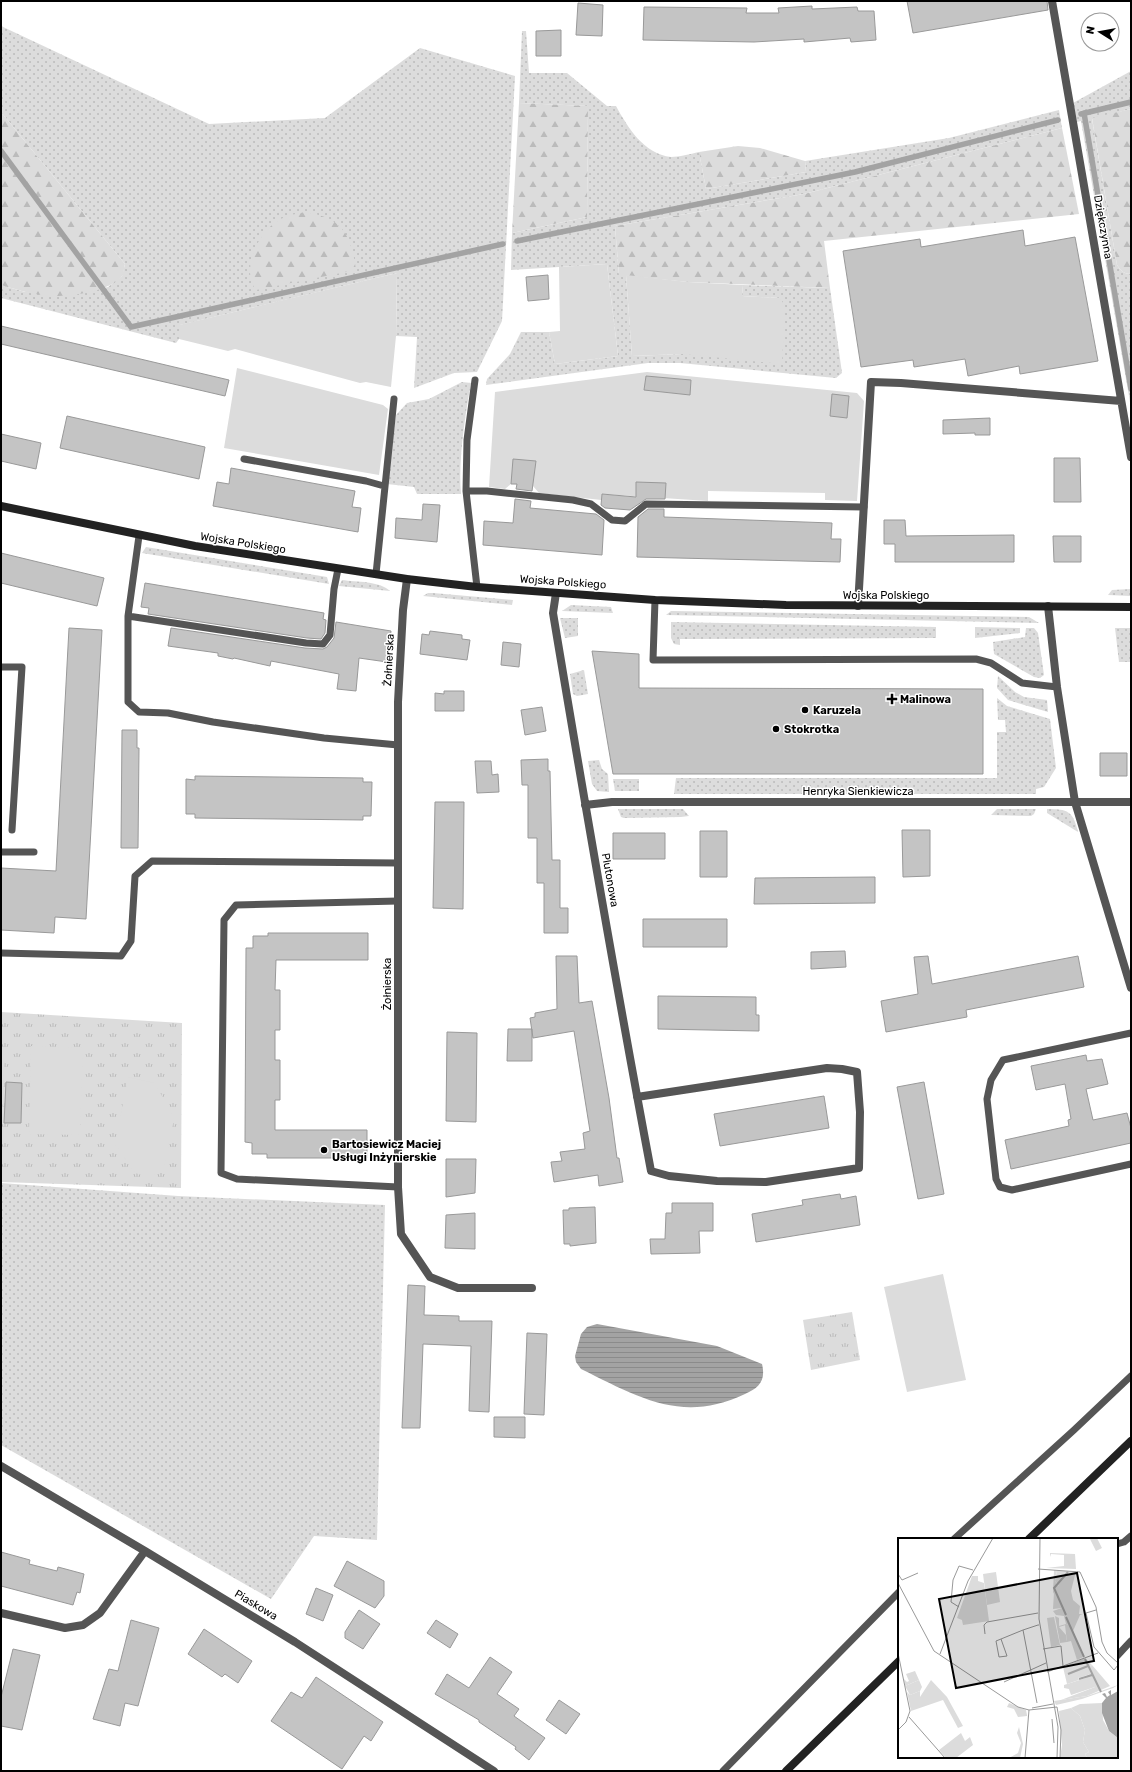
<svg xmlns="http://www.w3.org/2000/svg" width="1132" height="1772" viewBox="0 0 1132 1772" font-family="Rubik,sans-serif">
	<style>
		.grass { fill: url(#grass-dots) }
		.forest { fill: url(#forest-firs) }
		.park { fill: url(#park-tufts) }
		.garden { fill: #dcdcdc }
		.water { fill: url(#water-rules) }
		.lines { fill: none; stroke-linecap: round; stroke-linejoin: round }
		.stream { stroke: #a3a3a3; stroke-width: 5.5 }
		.building { fill: #c4c4c4; stroke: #999 }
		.lane { stroke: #555; stroke-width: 7 }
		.street { stroke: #555; stroke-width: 8 }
		.secondary { stroke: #222; stroke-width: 8 }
		.poi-dot { fill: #000; stroke: #fff; stroke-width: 1.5 }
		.labels { text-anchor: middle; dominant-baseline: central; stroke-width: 3; stroke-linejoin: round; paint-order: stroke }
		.street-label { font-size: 11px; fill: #000; stroke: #fff }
		.poi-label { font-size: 11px; font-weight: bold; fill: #000; stroke: #fff; text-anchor: start }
		.inset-river { fill: none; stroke: #a3a3a3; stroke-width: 2 }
		.inset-road { fill: none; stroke: #999; stroke-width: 1 }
		.view { fill: #000; fill-opacity: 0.15; stroke: #000; stroke-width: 2 }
		.inset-edge { fill: none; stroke: #000; stroke-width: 2 }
	</style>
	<defs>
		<pattern id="grass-dots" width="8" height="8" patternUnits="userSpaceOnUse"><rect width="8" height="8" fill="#dcdcdc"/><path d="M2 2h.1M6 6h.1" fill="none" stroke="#bbb" stroke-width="1.8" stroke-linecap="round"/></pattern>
		<pattern id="forest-firs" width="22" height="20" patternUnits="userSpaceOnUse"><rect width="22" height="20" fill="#dcdcdc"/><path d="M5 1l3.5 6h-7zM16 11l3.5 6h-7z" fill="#bbb"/></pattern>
		<pattern id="park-tufts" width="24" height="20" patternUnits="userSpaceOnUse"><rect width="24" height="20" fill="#dcdcdc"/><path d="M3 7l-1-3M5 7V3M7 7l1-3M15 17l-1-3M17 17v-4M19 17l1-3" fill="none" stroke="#bbb"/></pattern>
		<pattern id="water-rules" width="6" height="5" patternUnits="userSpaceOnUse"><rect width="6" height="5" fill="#a3a3a3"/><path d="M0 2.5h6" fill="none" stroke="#8b8b8b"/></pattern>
	</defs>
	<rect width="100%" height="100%" fill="#fff"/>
	<!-- grass -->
	<path class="grass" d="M1,26L209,124L325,118L420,48L515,76L502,321L477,372L454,373L414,388L417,337L396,336L397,273L180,325L179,339L176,343L1,298V285L25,292L81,293L108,287L122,276L125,264L1,112Z
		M522,31H526L529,73H567L607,106H616C628,128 644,154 671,157C679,157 690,154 699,152L706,189L806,172L805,161L949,138L1059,110L1062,128L804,194L615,226L619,275H626L632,356L682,354L780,298L742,296L743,285L830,288L842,373L836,378L680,363H648L486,385L487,379L510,354L521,332H549L555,364L618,356L607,264L511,270L512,233L587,217L588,106L519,103Z
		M1131,71V109L1092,119L1117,265C1121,271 1124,274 1131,274L1130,402L1081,121L1077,122L1073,103Z
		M462,382L471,383C465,415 458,462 461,494H417L414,487L387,484L396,415L407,403L429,399Z
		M146,547L327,577L329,584L142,553Z
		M342,580C356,582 380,581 390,591L339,586Z
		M1131,589V596L1108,595L1112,590Z
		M428,593H433L513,600L512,605L423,596Z
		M571,605L611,607L613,613L562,611Z
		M671,611L1029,617L1039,623L666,615Z
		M560,618H578V636L565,638Z
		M671,622L936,627V638L680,639V645L674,644L671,638Z
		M975,627L1020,628V633L975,638Z
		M1026,628H1034L1038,633L1044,675L1040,678L1034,677L994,654L993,642L1025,637Z
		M1115,628H1131V662H1119Z
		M584,670L588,694L577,696L573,694L570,674Z
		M998,676L1015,692L1024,697L1047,700L1048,712L1008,700L997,688Z
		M997,698L1007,706L1050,719L1056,768L1044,787L1036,789V794H674L676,778H997V732H1006L1005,720H998Z
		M599,760L602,769L608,774L609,792L597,791L592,784L588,761Z
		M613,779H639V791H615Z
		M618,809H683L689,816L681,817L624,818L621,817Z
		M997,809H1036L1034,814L1031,816L991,815Z
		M1047,809C1068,809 1073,811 1078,832L1047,813Z
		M1,1183L178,1196L385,1205L377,1540L314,1536L271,1599L1,1445Z"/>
	<!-- forest -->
	<path class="forest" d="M519,103L588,106L587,217L512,233Z
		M1131,109V274C1124,274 1121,271 1117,265L1092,118Z
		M1,112L125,264C124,267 124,273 122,276C111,291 72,296 55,296C37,296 18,290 1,285Z
		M1062,128L1079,214L824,241L830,288L688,282L619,275L615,226L804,194Z
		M738,146L760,148L805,161L806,172L706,189L699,152Z
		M304,212C342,217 351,234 356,270L256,290C239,267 261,226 285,217C291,214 298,214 304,212Z"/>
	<!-- park -->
	<path class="park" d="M1,1012L182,1023L181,1188L1,1182Z
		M852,1312L860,1360L811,1370L803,1320Z"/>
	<!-- garden -->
	<path class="garden" d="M607,264L618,356L555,364L549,332L560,331L559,267Z
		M397,273L396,336L391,387L366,382L360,383L235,349L228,351L179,339V325Z
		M626,275L688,282L743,285L742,296L780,298L785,306L782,364L682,354L632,356Z
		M237,368L383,405L388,409L379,475L224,448Z
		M647,372L857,393L864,401L857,501L825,500V493L708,491V501L602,494L601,500L539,493L533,486L511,484L505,489L489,487L495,392Z
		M31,1046L83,1048L80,1135L29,1134Z
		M1,1052H5L1,1141Z
		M128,1077L155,1083L174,1119L163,1172L149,1177L135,1173L115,1144Z
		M943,1274L966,1380L907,1392L884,1287Z"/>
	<!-- water -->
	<path class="water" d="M597,1324L717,1346L762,1364C766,1381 759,1388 745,1394C682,1424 638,1397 581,1369L576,1362L575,1356L581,1334L587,1327Z"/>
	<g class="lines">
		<!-- stream -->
		<path class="stream" d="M1084,113L1131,389
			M1081,114L1131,102
			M1,151L131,327L503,244
			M517,241L855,172L1058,120"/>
	</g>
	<!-- building -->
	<path class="building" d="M907,1H1047L1048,10L913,33Z
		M578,3L603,5L602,36L576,35Z
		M812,6V9L857,7L858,11H874L876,40L851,42L850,38L804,42V39L754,42L643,40L644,7L747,8L746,13H779L778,8Z
		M561,30V56H536V31Z
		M1023,230L1025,246L1075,237L1098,361L1020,374L1019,366L968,376L965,359L914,367L913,360L861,367L843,251L920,239L921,247Z
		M548,275L549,299L528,301L526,277Z
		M1,326L229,380L225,396L1,344Z
		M646,376L691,380L690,395L644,390Z
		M832,394L849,396L847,418L830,416Z
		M67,416L205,447L199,479L60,448Z
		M990,418V435H975V433L943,434V420Z
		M1,434L41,443L36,469L1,461Z
		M1054,458H1080L1081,502H1054Z
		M513,459L536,461L532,491L516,489L517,484H511Z
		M231,468L355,491L352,507L361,508L358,532L213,506L217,482L229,484Z
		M636,482L666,483L665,499H646L630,510L605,508L601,505L602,494L636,497Z
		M515,499L531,501L530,508L596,514L604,520L602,555L483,545L484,521L513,523Z
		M423,504L440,505L437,542L395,538L396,518L422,520Z
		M648,509H664V517L832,523L831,539H841L840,562L637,557L638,517Z
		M884,520H905L906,536L1014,535V562H895V544H884Z
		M1053,536H1081V562H1054Z
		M1,553L104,578L97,606L1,583Z
		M145,583L324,613L323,619L326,620L325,633L321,639L307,638L148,614L149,608L141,607Z
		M336,622L391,631L387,662L359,658L356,691L337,689L339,674L271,661L270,666L234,658L233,659L218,656V653L168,646L171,628L305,648L323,649L327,647L334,638Z
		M69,628L102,630L86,919L55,917L54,933L1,930V868L56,871Z
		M430,631L462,635V639L470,640L467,660L420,654L422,634L429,635Z
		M503,642L521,644L519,667L501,665Z
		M592,651L639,654V688L983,689V774H613Z
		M444,691H464V711H435V693L444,694Z
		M542,707L546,731L525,735L521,710Z
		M122,730H137V748H139L138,848H121Z
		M1100,753H1127V776H1100Z
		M548,759V771H550L552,860H560V908H568V933H544V883H537V838H528V785H522L521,760Z
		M475,761H491L492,775L498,774L499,792L477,793Z
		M195,776L363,778V782H372L371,816H363V820L195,818V814H186V779L195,780Z
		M435,802H464L463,909L433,908Z
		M902,830H930V876L903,877Z
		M700,831H727V877H700Z
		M613,833H665V859H613Z
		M875,877V903L754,904L755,878Z
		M643,919H727V947H643Z
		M268,933H368V960H276L275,990H280V1030H275V1060H280V1100H275V1130H367V1158H267V1154H252V1143L245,1142L246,948H253V936H268Z
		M845,951L846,967L811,969V952Z
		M556,956H577L579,1003L592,1001L609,1098L617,1158H619L623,1182L599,1186L598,1175L554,1182L551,1162L562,1161L560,1152L585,1149L583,1133L590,1131L574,1031L533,1038L530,1018L535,1017V1013L557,1009Z
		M928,956L932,984L1078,956L1084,987L966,1010L967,1017L886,1032L881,1001L918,994L914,957Z
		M658,996L756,997V1015H759V1031L658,1029Z
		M508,1029H532V1061H507Z
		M447,1032L477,1033L476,1122L446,1121Z
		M1086,1055L1087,1061L1102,1059L1108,1084L1086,1089L1093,1120L1127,1113L1131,1128V1143L1011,1169L1005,1140L1069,1126L1068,1120L1071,1119L1065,1084L1036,1090L1031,1066Z
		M6,1082L22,1083L21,1123H4Z
		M924,1082L944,1194L918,1199L897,1087Z
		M824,1096L829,1128L720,1146L714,1114Z
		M446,1159H476L475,1193L446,1197Z
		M840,1194L841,1199L856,1196L860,1225L756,1242L752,1214L803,1205L802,1200Z
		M672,1203H713V1231H699L700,1253L651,1254L650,1239H665L666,1213H672Z
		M595,1207L596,1243L570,1246V1244H564L563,1210H569V1208Z
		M475,1213V1249L445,1248L446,1215Z
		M408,1285L425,1286L424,1315L459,1316V1321H492L489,1412L469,1411L471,1346L423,1344L420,1428H402Z
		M527,1333L547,1334L544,1415L524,1414Z
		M494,1417H525V1438L494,1437Z
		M1,1552L30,1560L29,1564L57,1571L58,1567L84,1574L80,1593L77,1592L73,1605L1,1586Z
		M347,1561L384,1581V1596L375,1608L334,1586Z
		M316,1588L333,1595L323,1621L306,1614Z
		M359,1610L380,1624L363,1649L345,1638V1632Z
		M131,1620L159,1628L138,1706L125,1703L120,1726L93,1719L109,1669L118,1671Z
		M436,1620L458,1634L450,1648L427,1633Z
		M204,1629L252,1661L238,1683L225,1674L222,1677L188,1654Z
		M13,1649L40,1655L22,1730L1,1726V1697Z
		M490,1657L512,1672L497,1694L519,1709L514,1716L545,1738L529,1760L515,1749L516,1747L479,1722V1720L435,1694L447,1674L469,1688Z
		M316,1677L383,1722L371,1741L364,1736L342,1769L271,1721L291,1692L302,1698Z
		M559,1700L580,1714L566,1734L546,1720Z"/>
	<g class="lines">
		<!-- lane -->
		<path class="lane" d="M475,380L467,440L466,491L477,587
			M244,459L366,481L384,486
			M466,491H487L573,500L591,504L612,520L625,521L646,504L864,507
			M139,536L128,616V702L139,712L168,713L213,722L324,738L398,745
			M376,574L394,399
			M655,600L653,660L976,659L991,663L1022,683L1057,687
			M128,616L306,643L323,644L330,635L334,589L338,569
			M1,667H22L12,830
			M1,852H34
			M1,953L121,956L131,941L135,876L152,861L398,863
			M1131,1033L1003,1060L991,1080L987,1099L996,1179L1000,1187L1012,1190L1131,1164
			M398,1187L237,1179L221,1173L224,920L236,905L398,901
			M954,1539L1074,1430L1131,1376
			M1117,1544L1124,1542L1131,1536
			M1117,1656L1131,1641
			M723,1771L899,1592"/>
		<!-- street -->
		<path class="street" d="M1052,1L1131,457
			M407,579L403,610L398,702V1187L401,1234L430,1277L458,1288H532
			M556,593L553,613C584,799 616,985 651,1171L669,1176L717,1181L766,1182L859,1168L860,1112L857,1072L842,1069L827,1068L637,1097
			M858,606L871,382L901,383L1121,401
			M1048,606L1057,687L1075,802L1131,988
			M585,805L612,802H1131
			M1,1466L145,1551L295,1642L494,1771
			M1,1613L65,1628L83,1625L100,1613L145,1551"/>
		<!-- secondary -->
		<path class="secondary" d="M1,506L195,546L407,579L477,587L655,600L786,605L1131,607
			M1029,1539L1131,1441
			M786,1771L899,1661"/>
	</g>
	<!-- markers -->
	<g class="poi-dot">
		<path d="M890 693h4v4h4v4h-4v4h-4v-4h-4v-4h4z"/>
		<circle cx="805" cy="710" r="4"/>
		<circle cx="776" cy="729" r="4"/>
		<circle cx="324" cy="1150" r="4"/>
	</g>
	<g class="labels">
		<!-- street labels -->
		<g class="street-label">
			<text transform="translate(1103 227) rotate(80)">Dziękczynna</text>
			<text transform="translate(243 543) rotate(9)">Wojska Polskiego</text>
			<text transform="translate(563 582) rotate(4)">Wojska Polskiego</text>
			<text x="886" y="595">Wojska Polskiego</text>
			<text transform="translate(389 660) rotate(-87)">Żołnierska</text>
			<text x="858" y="791">Henryka Sienkiewicza</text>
			<text transform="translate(610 880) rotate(80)">Plutonowa</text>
			<text transform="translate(387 984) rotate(-90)">Żołnierska</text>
			<text transform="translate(256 1605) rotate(31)">Piaskowa</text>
		</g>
		<!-- poi labels -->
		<g class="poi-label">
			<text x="900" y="699">Malinowa</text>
			<text x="813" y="710">Karuzela</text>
			<text x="784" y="729">Stokrotka</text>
			<text x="332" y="1144">Bartosiewicz Maciej<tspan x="332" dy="13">Usługi Inżynierskie</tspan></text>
		</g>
	</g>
	<!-- overview -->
	<g transform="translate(898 1538)">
		<rect width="220" height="220" fill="#fff"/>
		<path d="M152,15L177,16L178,31L148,30L166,28V17L153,16L152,19ZM156,32L159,33L157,43L160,48L172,33H178L173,53L175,62L182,68L181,76H185L182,77L175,93L185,119L171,86L161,89L168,97L169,104L162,105L157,78L161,80V88L168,86L166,78L158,77L155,73L164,70L155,54ZM74,38H80V43L86,45L91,83L65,87L64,82L59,80ZM187,120L194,127L192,128L194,135L186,122L175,126L181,142L169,146L165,129ZM17,133L21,142L7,148L6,141L9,144L11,143L8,136ZM33,142L49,159L65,188L60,190L45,162L13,173L9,154L12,157L22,153V159ZM220,147L215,150L184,161L158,167L156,163L189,158ZM111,165L128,172L130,182L129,178L120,179L116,171L109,169ZM121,189L125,206L122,220H111L120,215L123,205L119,195ZM63,195L67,203L72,199L75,207L58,220H48L41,212Z" fill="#dcdcdc"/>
		<path d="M159,33H172L161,48L157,43ZM171,86L185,119L179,122L173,103L169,104L167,87ZM187,121L193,136L180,140L177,137L175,126ZM21,142L24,149L22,153L12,157L7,148ZM204,165L205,182L211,193L220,200V220H189L187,216L191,214L185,204L187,192L182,178L173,170L182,166Z" fill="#dcdcdc"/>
		<path d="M194,127L212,148L189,158L163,162L197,149L188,139L181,142L194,135L191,129Z" fill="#dcdcdc"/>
		<path d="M98,34L102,64L89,67L85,36Z" fill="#dcdcdc"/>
		<path d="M199,0L204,10L198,13L192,1ZM95,37L97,51L90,52L88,38ZM156,54H157L164,70L155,71ZM156,79L162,107L153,109L149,80ZM194,138L197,149L173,157L171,151L166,150V147ZM173,170L182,178L187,192L185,204L191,214L187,216L189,220H162L164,207L161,173Z" fill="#dcdcdc"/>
		<path d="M213,152V157L220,153V200L211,193L204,175V165L208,160L204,156L207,155L209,159L212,157L210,154Z" fill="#a3a3a3"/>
		<path class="inset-river" d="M168,77L156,50L170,34M168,79L186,119M187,121L203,154M170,136L190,128M181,141L194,137"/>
		<path class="inset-road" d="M142,0L141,81L160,189L159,220M140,31L182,34L198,69L204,104L209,115L220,125M0,36L4,42L20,35M0,45L36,113L120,169L131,172L159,169L163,192L162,220M61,69L53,64L55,42L61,28L75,32M198,72L188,75L196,109L216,132L220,127M125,92L139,165M87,96L86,87L89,84L140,75M103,101L109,118L101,119L98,103L103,101L125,92L140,87H141M145,111L163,108L165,128M0,115L12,173L8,184L0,192M42,116L70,43L95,0M149,134L200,115M106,144L148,125M134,170L155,166M11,179L47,220M154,181L156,205M127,220L131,172"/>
		<path class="view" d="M179,35L196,123L58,150L41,61Z"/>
		<rect width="220" height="220" class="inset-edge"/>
	</g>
	<!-- border -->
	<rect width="1132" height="1772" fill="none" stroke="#000000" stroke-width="4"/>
	<!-- north arrow -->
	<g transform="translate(1100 32) rotate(281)"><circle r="19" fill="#ffffff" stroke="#999999"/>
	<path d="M0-3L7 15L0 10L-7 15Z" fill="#000000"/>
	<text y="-6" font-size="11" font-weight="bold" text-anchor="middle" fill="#000000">N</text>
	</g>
</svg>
